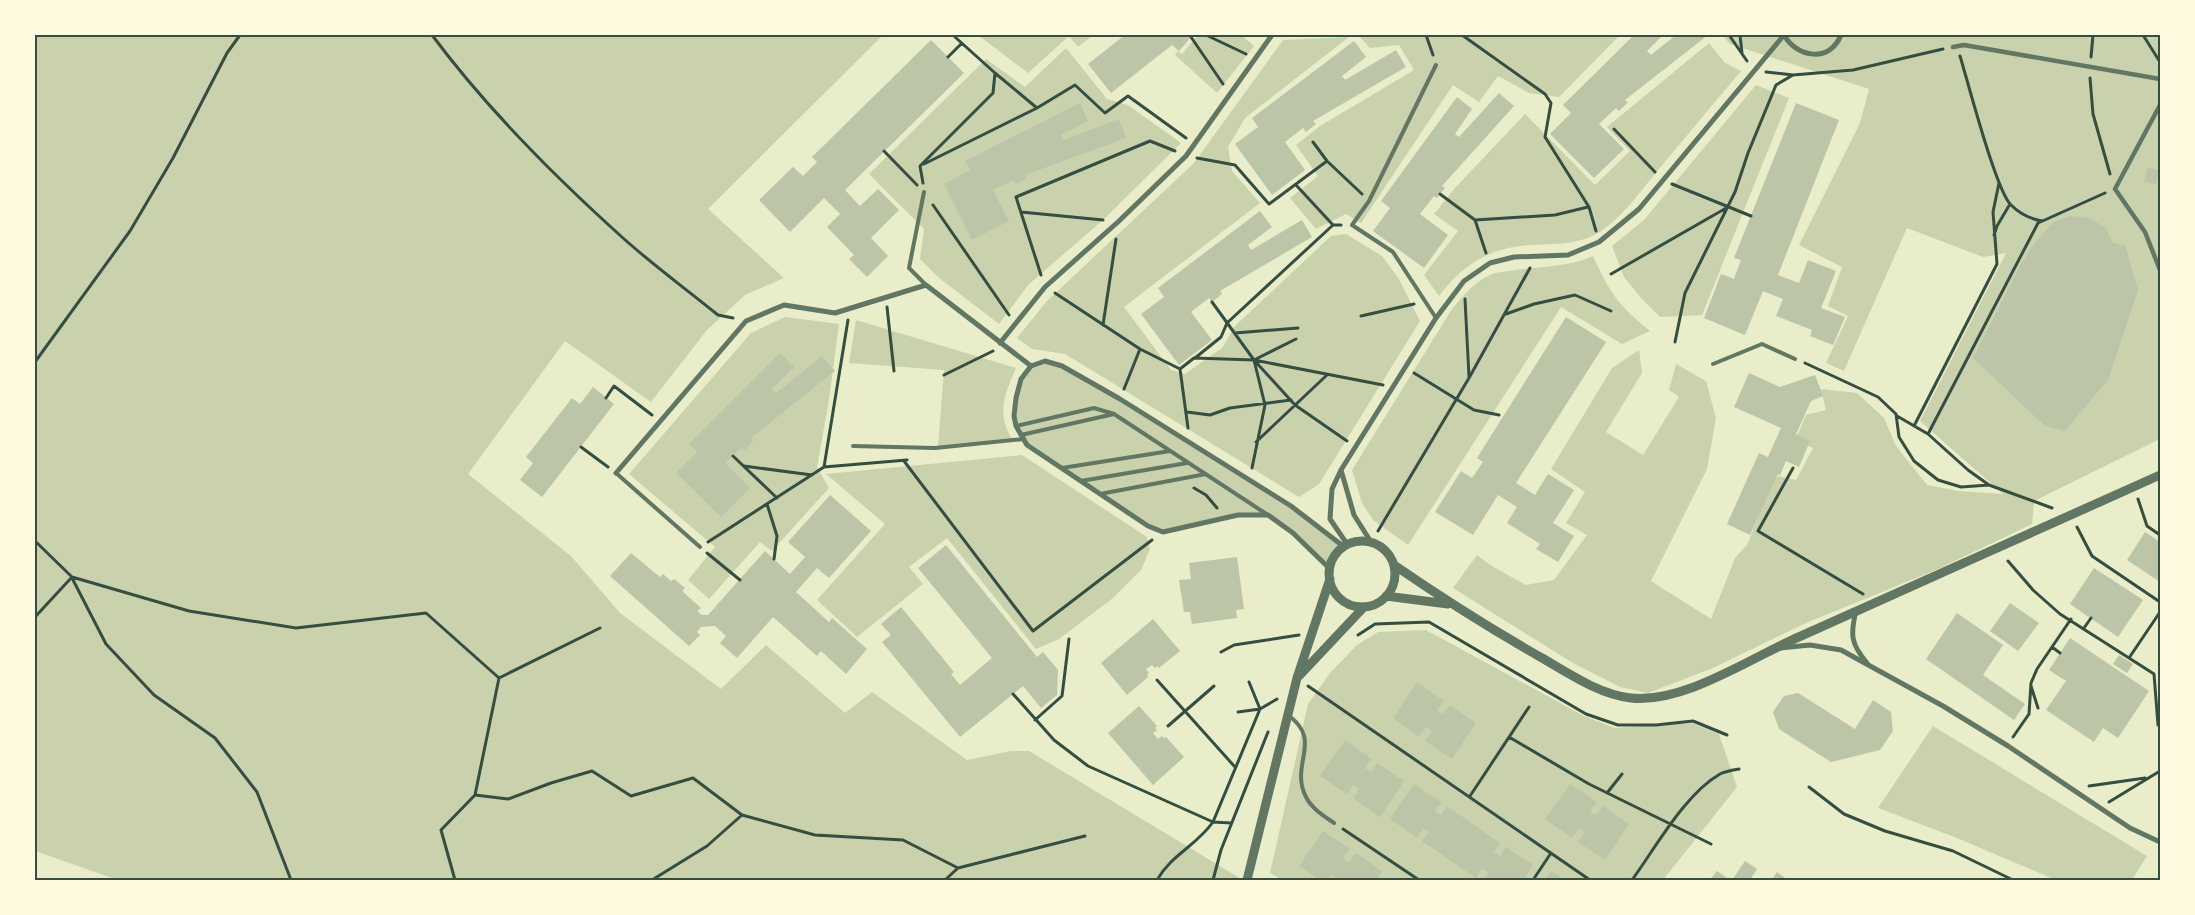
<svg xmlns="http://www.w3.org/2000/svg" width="2195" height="915" viewBox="0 0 2195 915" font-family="Rubik,sans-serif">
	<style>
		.green { fill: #cad2ad }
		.building { fill: #bcc5a7 }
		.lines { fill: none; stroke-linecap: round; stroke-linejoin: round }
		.path { stroke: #344e41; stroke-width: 3 }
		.service { stroke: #617663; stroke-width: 4 }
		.pedestrian { stroke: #617663; stroke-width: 4.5 }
		.minor { stroke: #617663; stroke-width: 5 }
		.tertiary { stroke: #617663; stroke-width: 9 }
		.neatline { fill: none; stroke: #344e41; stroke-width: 2 }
	</style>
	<rect width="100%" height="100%" fill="#e9edc9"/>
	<!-- green -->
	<path class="green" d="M35,35H883L708,209L784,278L745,295L707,330L651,402L565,341L468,474L571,556L620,613L721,689L766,645L845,713L872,692L967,760L1011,751H1029L1243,880H118L35,851Z
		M978,35H1093L1078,47L1069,36L1028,73Z
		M1198,35H1241L1254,46L1217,93L1175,55L1178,51L1182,54Z
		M1358,35H1620L1559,97L1529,93L1498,76L1479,102L1453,85L1361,223L1346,214L1316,229L1290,198L1318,176L1296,145L1320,126L1414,70L1399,45L1370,48Z
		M1722,35H2160V439L2034,501L2032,524L1938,569L1806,623L1713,668L1648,693L1620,687L1573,663L1453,588L1477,555L1490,565L1526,585L1554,580L1587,535L1566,523L1585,492L1551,469L1612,368L1639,350L1642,373L1606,432L1643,455L1679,397L1669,390L1676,364L1706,381L1716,418L1707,469L1651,581L1711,619L1735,558L1747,545L1771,486L1778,476L1796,480L1813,448L1795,441L1806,415L1826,410L1821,389L1857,393L1884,418L1896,446L1927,485L1959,491L2003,494L1920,421L2006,253L1983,257L1907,228L1844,371L1826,363L1848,316L1828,306L1842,267L1799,245L1860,123L1869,89L1730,44Z
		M1349,37L1245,118L1228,147L1232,171L1260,203L1124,307L1171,370L1185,374L1222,348L1235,326L1331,236L1346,234L1382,256L1399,279L1420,321L1319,484L1299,497L1065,354L1032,349L1017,338L1047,301L1194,163L1283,40Z
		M1709,43L1725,63L1741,71C1713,104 1686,137 1658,170C1640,192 1622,218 1598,233C1574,247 1545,243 1520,246C1485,250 1459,269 1439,296L1424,275L1458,231L1434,214L1455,188L1525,114L1595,185L1630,151L1607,127Z
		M1066,48L1107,99L1128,105L1181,143L1103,220L1029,284L999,324L938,277L920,259L924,229L869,174L986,59L1025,87Z
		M1756,85L1789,98L1702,315L1660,317L1642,299L1624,277L1612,246L1644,220Z
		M1593,256C1610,293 1618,305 1650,331L1622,344L1561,307L1408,545L1373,520L1362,503L1352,470L1452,309C1463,296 1474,282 1490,275C1495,272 1503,272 1509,271C1537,266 1567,268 1593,256Z
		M785,317L839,324L829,400L817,467L829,488L772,551L760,542L709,599L688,580L715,547L629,474L751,333Z
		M856,320L1016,368C1005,394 996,413 1012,439L938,447L944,370L849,363Z
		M1045,361L1062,366L1291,506L1343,546L1332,561L1330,569L1293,533L1268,515H1238L1163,532L1148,526L1027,445L1014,416L1021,379L1031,366Z
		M1022,455L1147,537L1150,549L1141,570L1113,598L1059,639L1036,649L947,538L909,567L923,584L857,637L817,600L885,524L826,474Z
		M1426,630L1584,716L1615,728L1692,723L1719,734L1737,787L1663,880H1282L1270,873L1308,704L1330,673L1357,645L1378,632Z
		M1933,726L2147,856L2132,880H2056L1957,838L1878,808Z"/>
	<!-- building -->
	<path class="building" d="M1125,35H1193L1179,51L1172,45L1111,93L1088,64Z
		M1634,35H1663L1647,51L1651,55L1676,35H1708L1625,100L1628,102L1619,111L1616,108L1599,124L1624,149L1594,178L1550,134L1571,113L1563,105Z
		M931,40L964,73L845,190L860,206L878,189L899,210L871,238L888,256L867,277L849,259L854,255L827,227L840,214L824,198L790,232L759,200L793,167L803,176L817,162L812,157Z
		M1354,41L1366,57L1342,76L1345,80L1396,50L1406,67L1313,121L1316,124L1306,132L1303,128L1285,142L1305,170L1272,195L1235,144L1258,127L1252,118Z
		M1499,93L1514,106L1442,186L1445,188L1437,198L1434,196L1420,214L1448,235L1424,268L1373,231L1390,208L1381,201L1457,97L1472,109L1455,134L1459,137Z
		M1080,103L1088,121L1061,135L1064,140L1119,119L1126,138L1025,175L1027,178L1016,184L1014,180L993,190L1009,221L972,240L944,184L970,170L965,161Z
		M1796,103L1839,120L1778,275L1799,283L1808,260L1836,271L1821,308L1845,317L1833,345L1810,336L1812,330L1776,316L1783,299L1763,291L1745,335L1704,318L1721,274L1734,279L1741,260L1734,258Z
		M2147,168L2159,170L2156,184L2144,182Z
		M1260,211L1272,227L1248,245L1251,250L1302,220L1312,237L1220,291L1222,294L1212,302L1209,298L1191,312L1212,340L1179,365L1141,314L1164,297L1158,288Z
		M2071,216L2089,218L2106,228L2113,243L2125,245L2138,290L2108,380L2065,431L2045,426L1973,358L2022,262L2037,240L2054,222Z
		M1566,317L1606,342L1516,483L1535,495L1548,474L1574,490L1553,523L1574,536L1558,562L1536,549L1540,544L1507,523L1517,507L1498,495L1473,535L1435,512L1461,471L1472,478L1483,462L1477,458Z
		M780,353L794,367L772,389L776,393L822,356L835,371L751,438L753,441L745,450L742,447L725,463L750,488L721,517L676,473L697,452L689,444Z
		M1749,373L1780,387L1815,375L1823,396L1811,401L1796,434L1810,441L1799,467L1786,461L1780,475L1778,474L1750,535L1727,524L1759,453L1768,457L1781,428L1734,407Z
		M593,387L614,404L542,497L520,480L533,463L526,457L572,398L580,404Z
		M830,495L871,531L829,578L817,568L796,592L829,622L832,618L867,649L846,674L821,651L817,656L773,617L737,658L720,643L726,636L715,626L701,627L697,632L700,635L689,646L610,576L631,553L660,577L663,574L671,581L674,579L685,588L682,591L701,608L697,611L702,615H708L765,551L790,574L805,557L788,542Z
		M2145,532L2160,542V582L2127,560Z
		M946,545L1037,657L1043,652L1058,670L1057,695L1041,708L1023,686L960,737L882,642L891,635L881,624L901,607L954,672L951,674L960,685L992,658L918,568Z
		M1237,557L1244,609L1236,610L1237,618L1192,624L1190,612H1184L1179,580L1191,579L1189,563Z
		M2094,568L2143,600L2118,637L2070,604Z
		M2010,603L2039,623L2018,651L1990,631Z
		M1957,613L2003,645L1983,675L2025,704L2014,720L1926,659Z
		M1153,619L1180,651L1159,668L1157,666L1155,668L1152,665L1146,669L1149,673L1147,675L1148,677L1127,695L1101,663Z
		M2070,638L2149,691L2118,738L2103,728L2094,742L2046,710L2066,681L2049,670Z
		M2119,655L2133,664L2127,673L2113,664Z
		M1417,682L1444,701L1437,710L1443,714L1450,705L1476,723L1452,759L1425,741L1432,731L1426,727L1419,737L1393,718Z
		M1798,693L1855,729L1873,700L1891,712L1893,731L1880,750L1831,762L1779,729L1773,712L1784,696Z
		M1139,706L1157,726L1155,728L1157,730L1153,733L1158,739L1162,736L1164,738L1166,737L1184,757L1153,785L1108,733Z
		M1345,740L1372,759L1365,768L1371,772L1377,763L1404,781L1380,817L1353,798L1359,789L1353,785L1347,794L1320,776Z
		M1414,784L1441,802L1435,811L1441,815L1447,806L1500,843L1494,852L1500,856L1506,847L1533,865L1523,880H1483L1488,873L1482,869L1476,878L1422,841L1429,832L1423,828L1417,838L1390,819Z
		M1570,784L1597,802L1590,811L1593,814L1596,815L1603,806L1629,824L1605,860L1578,842L1585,832L1579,828L1572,838L1545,819Z
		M1323,831L1350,849L1343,858L1346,861L1349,862L1356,853L1382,871L1377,880H1337L1332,875L1329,880H1319L1299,866Z
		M1745,861L1757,869L1750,880H1732Z
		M1551,871L1565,880H1545Z
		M1717,871L1730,880H1710Z
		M1777,872L1788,880H1772Z"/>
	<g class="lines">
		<!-- path -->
		<path class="path" d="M432,35C487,109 554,176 623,238C653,265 686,289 718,315L733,318
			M1206,35L1246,54
			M1426,35L1433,55
			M1462,35L1545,94L1551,103L1545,137L1589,207L1596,231
			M1729,35L1747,61
			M1740,35L1742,53
			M2143,35L2160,62
			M1191,37L1223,84
			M1960,56C1968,82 1996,191 2011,205C2019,213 2031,219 2042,221
			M948,57L962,43
			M2091,57L2093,35
			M1766,72L1793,75
			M995,73L1037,108L1075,85L1105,113L1128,96L1186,138
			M2090,78L2093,114L2110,174
			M1614,129L1655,172
			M1313,142L1327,161L1362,194
			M884,151L917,185
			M1197,158L1235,165L1269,204L1327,161
			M924,164L1037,108
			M923,183L920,166L993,93L995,73L955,37
			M1672,184L1751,216
			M1296,185L1333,225H1341
			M1440,194L1475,220L1486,253
			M933,205L1009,315
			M1021,212L1103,220
			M1475,220L1555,215L1588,207
			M1994,235L1997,226L2010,204
			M1611,274L1728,207
			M1041,275L1016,197L1150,141L1175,151
			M1055,293L1140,349L1180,369L1194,358L1254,360L1383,385
			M1465,299L1469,377
			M1212,302L1254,360L1295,405L1347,441
			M887,307L894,371
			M1506,314L1534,304L1575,295L1611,311
			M1361,316L1414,304
			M1103,325L1116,239
			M1235,333L1298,328
			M1675,342L1685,293L1735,192L1748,153L1776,85L1793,75L1853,70L1943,49
			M1195,358L1221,337L1227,323L1333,225
			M35,362L130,231L173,158L227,53L240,35
			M1805,363L1878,397L1896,414L1899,437L1914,461L1938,480L1961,487L1989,485
			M1180,369L1188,428
			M1414,373L1474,410L1499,415
			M944,375L993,351
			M1124,389L1140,349
			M606,398L614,386L652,415
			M1187,412L1210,415L1230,408L1291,400
			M1897,416L1928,434
			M1914,426L1997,264L1993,212L1999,183
			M1256,442L1328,374
			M581,447L608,467
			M733,456L777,498
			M904,461L1033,631L1152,540
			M744,466L812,475
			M824,467L848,320
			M1252,468L1265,405L1254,360L1296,339
			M1793,468L1758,531L1863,594
			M1194,488L1206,495L1217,508
			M2138,499L2147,526L2160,535
			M767,504L777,536L774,559
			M2052,508L1989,485L1968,470L1928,434L2038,223L2105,193
			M2077,527L2092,556L2160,602
			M1378,531L1469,378L1530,268
			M35,541L72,577L35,617
			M708,542L824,467L907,460
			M707,553L740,580
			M2008,561L2033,590L2060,614L2129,658L2160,612
			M72,577L189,611L296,628L426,613L499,678
			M72,578L106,644L154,695L215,738L257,792L291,880
			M2084,628L2091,618
			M1358,635L1375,624L1429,622L1586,714L1618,725H1656L1693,721L1727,735
			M2052,647L2060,653
			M1221,652L1234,645L1299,635
			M2129,658L2154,674L2158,725L2160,727
			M1157,680L1235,767
			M1308,686L1590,880
			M2031,686L2038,708
			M1013,694L1054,740L1088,766L1213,822L1231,823
			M1238,712L1260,709L1249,682
			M1035,720L1062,696L1069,639
			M1168,726L1214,686
			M1509,737L1589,784L1711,844
			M2013,737L2029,714L2031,683L2037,669L2071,619
			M2089,786L2145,778
			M1809,787L1844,814L1885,831L1953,851L2013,880
			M1607,793L1622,774
			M475,795L508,799L551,783L592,771L631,796L693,778L742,815
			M1470,796L1529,707
			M2109,802L2160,771
			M1343,829L1419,880
			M455,880L441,830L475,795L499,678L600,628
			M652,880L707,846L742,815L815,835L903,840L958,868L1085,836
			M945,880L958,868
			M1157,880C1171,855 1196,846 1213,822L1260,709L1277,699
			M1213,880L1221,850L1268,732
			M1533,880L1551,853
			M1632,880C1656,847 1685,794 1720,774C1726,771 1733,770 1739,769"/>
		<!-- service -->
		<path class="service" d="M924,192L909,268L926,285
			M1436,318L1393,252L1352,225L1369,201L1436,65
			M1713,364L1762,344L1795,359
			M1016,426L1094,408L1114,414L1268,515
			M1021,435L1114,414
			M853,446L935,448L1024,439
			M1062,468L1170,451
			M616,473L700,547
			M1081,481L1187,463
			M1100,494L1206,474
			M1288,715C1324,741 1289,764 1306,797C1312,809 1324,816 1334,823"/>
		<!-- pedestrian -->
		<path class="pedestrian" d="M1953,47L1964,45L2160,79
			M2160,105L2115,189L2145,232L2160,270"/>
		<!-- minor -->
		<path class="minor" d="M1784,35C1797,58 1830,63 1841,35
			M1000,343L1045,287L1119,221L1186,156L1272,35
			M1341,470L1354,515L1371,542
			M616,473L746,321L784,305L835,313L926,285L1031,366
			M1347,544L1330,519L1332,489L1341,470L1436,318L1464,281L1490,263L1514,257L1568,255L1599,242L1639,209L1784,35
			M1330,569L1293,533L1268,515H1238L1163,532L1148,526L1027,445L1016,426L1014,416L1016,398L1021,379L1031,366L1045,361L1062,366L1120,399L1291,506L1343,546
			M1856,611C1850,635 1851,644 1867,663
			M1780,648L1810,645L1841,650L1943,706L2008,746L2130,828L2160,842"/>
		<!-- tertiary -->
		<path class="tertiary" d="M1329 574a33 33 0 1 1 66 0a33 33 0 1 1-66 0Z
			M1394,565C1442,598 1491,629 1542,658C1568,673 1600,695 1631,698C1684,704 1752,657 1801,636C1921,582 2040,529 2160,475
			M1386,596L1448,604
			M1299,676L1364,607
			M1247,880L1297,678L1330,579"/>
	</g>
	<!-- border -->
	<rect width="2195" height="915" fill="none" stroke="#fefae0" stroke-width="72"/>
	<rect x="36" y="36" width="2123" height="843" class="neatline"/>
</svg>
